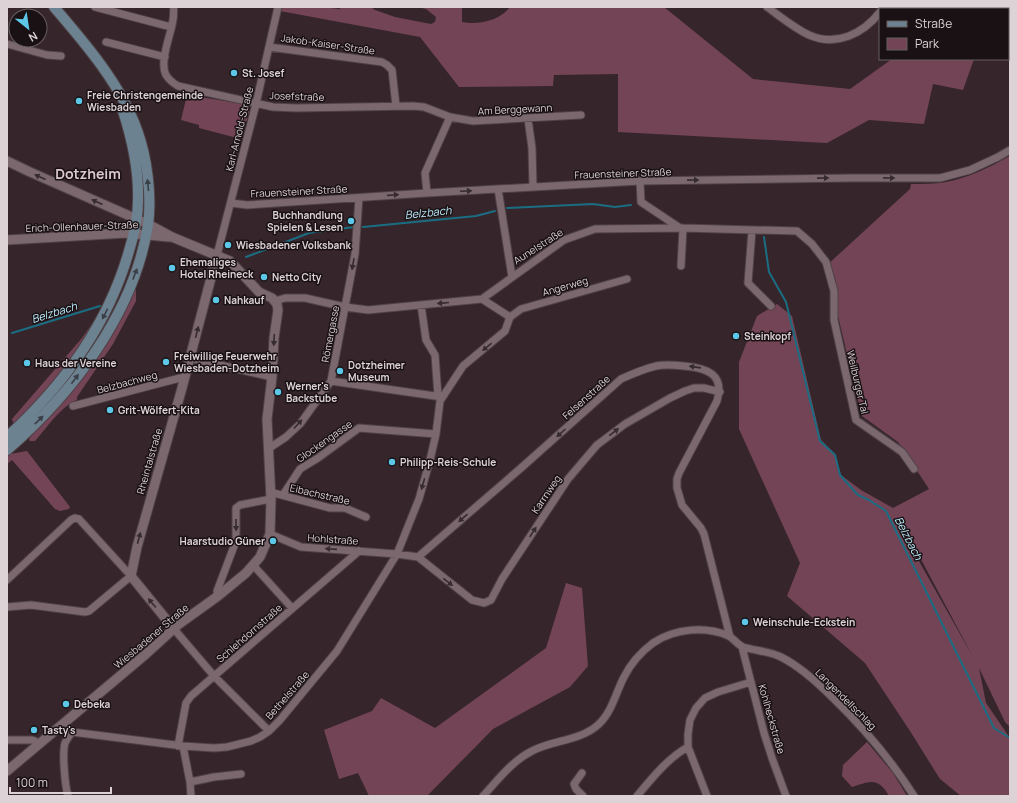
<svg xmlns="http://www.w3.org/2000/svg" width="1017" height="803" viewBox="0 0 1017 803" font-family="Manrope,sans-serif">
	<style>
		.green { fill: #734455; fill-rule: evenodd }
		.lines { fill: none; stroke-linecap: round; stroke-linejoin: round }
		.stream { stroke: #1b6d83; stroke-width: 2 }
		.minor-casing { stroke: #4f4246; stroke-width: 9 }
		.tertiary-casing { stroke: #4f4246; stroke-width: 11 }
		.secondary-casing { stroke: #4f4246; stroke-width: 12 }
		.minor { stroke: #7b686e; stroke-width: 7 }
		.tertiary { stroke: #7b686e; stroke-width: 9 }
		.secondary { stroke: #6c8290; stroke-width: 10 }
		.oneway { fill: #362b2f }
		.oneway2 { fill: #3a3e46 }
		.poi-dot { fill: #5dc7e8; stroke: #191114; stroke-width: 1.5 }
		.labels { text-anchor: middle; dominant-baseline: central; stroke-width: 3; stroke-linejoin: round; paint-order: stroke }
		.street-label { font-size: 10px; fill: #ddd2d5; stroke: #191114 }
		.poi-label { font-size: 10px; font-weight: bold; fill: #ddd2d5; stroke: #191114; text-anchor: start }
		.water-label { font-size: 11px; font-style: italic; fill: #beedfe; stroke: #191114 }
		.district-label { font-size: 14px; font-weight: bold; fill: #ddc8cf; stroke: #191114 }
	</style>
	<rect width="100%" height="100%" fill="#36262b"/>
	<!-- green -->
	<path class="green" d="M281,7H321L340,9V7H371L375,10L395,17L431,24L435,22L436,17L426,9L418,7H462V22C479,25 499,21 510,7H664L753,79L850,89L892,59H974L963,90L933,84L924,124L869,120L827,143L618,132V74L554,75L553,86L459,87L420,37L280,11Z
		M966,7H998L1000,9H963Z
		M1010,16V50H1008V17Z
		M187,95L251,105L241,139L199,128V125L181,120Z
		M1010,156V727L1005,722L979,668L986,703L1010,738V796H961L940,779L910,731L865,663L787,596L800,563L739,429V362L757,316L777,304L792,316L821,440L835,454L841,475L861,490L893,508L929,489L898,442L862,416L826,266L910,189L911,184C923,184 935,184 946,182C968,178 990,167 1010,156ZM899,518L973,657L920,563Z
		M136,289V301L113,344L77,397V400C61,406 46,429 35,441H30L29,440L30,437L58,407L100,355Z
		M98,315L89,334L50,389L14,425L12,419L82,338Z
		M27,451L70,507L69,509L60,511L55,509L12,460L7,464V457L10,454Z
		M566,583L582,588L588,666L570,687L493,729L427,796H369L358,773L339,779L324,730L372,711L381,698L435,728L546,648Z
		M867,742L893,773L907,796H889C878,777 871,781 852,787L842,776L843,765Z"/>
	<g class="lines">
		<!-- stream -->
		<path class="stream" d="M507,208L593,204L615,207L631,205
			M363,227L476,216L495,211
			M764,237L769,272L786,302L820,441L835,455L840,475L858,495L869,500L886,511L994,728L1010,738
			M246,257L309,233L354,227
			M12,333L100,306"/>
		<defs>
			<path id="minor" d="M95,7L171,27
				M174,7C173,11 174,16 173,20C171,34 159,62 166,75C169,80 173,83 178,86L273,107L296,108L413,106L424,107L450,117L473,121L581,115
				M767,7C781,17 794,28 809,35C836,47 863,34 880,12
				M106,42L165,57
				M7,44L47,55L61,56
				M269,47L382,62L387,65L392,70L396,106
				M528,119L532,148L533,187
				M640,181L641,202L680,228
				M498,189L512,277
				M427,193L425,173L450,117
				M231,203L247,205L427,193L640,181L850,178H940L970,170L998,157L1010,150
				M752,230L748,283L771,306
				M217,255L256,104L278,7
				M681,266L683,228
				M482,299L510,317
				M275,301L285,298H305L345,307L368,310L482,299L564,240L595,229L683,228L797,231L812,244L826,262L834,291V320L856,420L902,452L914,469
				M421,305L426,340L435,355L438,396
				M510,317L521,309L627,279
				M190,358L272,377
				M331,381L442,397
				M73,406L180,378L185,379
				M268,449L286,437L300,424L331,381L355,254L359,198
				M270,492L330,508H345L366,517
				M283,495L300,469L318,458L359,428L436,434
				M270,534L301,547L397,554L418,557L472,600L484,603L491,600L502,579L568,479L597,445L625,424L670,398L685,391L694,388H704L720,392
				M418,557L521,468L621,379C632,374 644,369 656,366C665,364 675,365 684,366C707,368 725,374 717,401L679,473L677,479V488L682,505L701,528L704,534L730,637
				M253,565L292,608
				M7,580L71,520L75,518L79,519L131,576L89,611L85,612L31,605L7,607
				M218,596L217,591L236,541V508L240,505L271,499
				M174,629L214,676L269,731
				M742,647L764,733L772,758L786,796
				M63,723L72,732L183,746L214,748L227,747L251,741L260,737L269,731L280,720L337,651L397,554L419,499L430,460L436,434L440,401L463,366L505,331L510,317
				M7,740H32L35,741L38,745
				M178,746L186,703L191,696L359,551
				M183,746L190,782
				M582,773L574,784L576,789L583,796
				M68,796C65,785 62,754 65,743C67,739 69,736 72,732
				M191,796L190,782L214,777L241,774
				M483,796C498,780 512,761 532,751C552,740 581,741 599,724C612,712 616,692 624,677C631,663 641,652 653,643C675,628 706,626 729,636C734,639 738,645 743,647C756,651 769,651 781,657C801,667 818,683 833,698C864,728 891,760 914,796
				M637,796C652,778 668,758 688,747
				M707,796L688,747V734L690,720L696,708L705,698L718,692L751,682"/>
			<path id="tertiary" d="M7,161L30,172L148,224L172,237L230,261L259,292L272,298L277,304L278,310L274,338L272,377L267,419L271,499L270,534L260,557L246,573L218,596L179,624L146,654L7,771
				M7,240L126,233L169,237
				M174,629L131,576L137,547L182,388L217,255"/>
			<path id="secondary" d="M7,437C63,386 108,325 129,251C134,235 138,218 138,201C139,171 132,139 123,111
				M7,450C73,393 134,313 148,225C152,196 147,157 137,130C121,85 85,43 54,7"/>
		</defs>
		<!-- minor casing -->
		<use href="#minor" class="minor-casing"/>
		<!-- tertiary casing -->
		<use href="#tertiary" class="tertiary-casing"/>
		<!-- secondary casing -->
		<use href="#secondary" class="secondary-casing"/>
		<!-- minor -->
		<use href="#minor" class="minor"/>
		<!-- tertiary -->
		<use href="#tertiary" class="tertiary"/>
		<!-- secondary -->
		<use href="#secondary" class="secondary"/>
	</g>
	<!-- one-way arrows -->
	<defs><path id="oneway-solid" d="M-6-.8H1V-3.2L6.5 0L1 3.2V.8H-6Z"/></defs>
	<g class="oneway">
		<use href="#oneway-solid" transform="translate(40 177) rotate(-156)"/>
		<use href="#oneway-solid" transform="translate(823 178) rotate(-1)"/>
		<use href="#oneway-solid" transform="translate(889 178) rotate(1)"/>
		<use href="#oneway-solid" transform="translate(693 180) rotate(-1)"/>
		<use href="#oneway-solid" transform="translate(466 191) rotate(-3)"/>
		<use href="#oneway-solid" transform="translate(393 195) rotate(-4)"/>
		<use href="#oneway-solid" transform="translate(97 202) rotate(-156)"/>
		<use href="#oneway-solid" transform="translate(353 264) rotate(100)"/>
		<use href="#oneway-solid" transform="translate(443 303) rotate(175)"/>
		<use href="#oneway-solid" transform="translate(197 332) rotate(-76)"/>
		<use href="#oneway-solid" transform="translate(274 340) rotate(93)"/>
		<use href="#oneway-solid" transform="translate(487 347) rotate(141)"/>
		<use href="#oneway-solid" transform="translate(695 367) rotate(-172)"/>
		<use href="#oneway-solid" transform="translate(298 424) rotate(-48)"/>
		<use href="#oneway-solid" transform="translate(614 432) rotate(-37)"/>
		<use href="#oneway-solid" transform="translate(561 433) rotate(138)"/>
		<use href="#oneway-solid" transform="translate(423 484) rotate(106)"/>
		<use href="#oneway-solid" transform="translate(463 518) rotate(139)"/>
		<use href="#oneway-solid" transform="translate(236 525) rotate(89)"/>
		<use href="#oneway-solid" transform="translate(533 532) rotate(-57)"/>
		<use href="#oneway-solid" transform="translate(139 538) rotate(-75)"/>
		<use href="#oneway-solid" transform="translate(331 549) rotate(-176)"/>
		<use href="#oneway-solid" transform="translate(448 582) rotate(38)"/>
		<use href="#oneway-solid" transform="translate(152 603) rotate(-130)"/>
	</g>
	<g class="oneway2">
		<use href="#oneway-solid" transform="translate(148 185) rotate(-95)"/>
		<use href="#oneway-solid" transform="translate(135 274) rotate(-69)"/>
		<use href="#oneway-solid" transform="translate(105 314) rotate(117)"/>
		<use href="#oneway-solid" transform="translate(75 379) rotate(-53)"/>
		<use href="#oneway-solid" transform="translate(39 420) rotate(-44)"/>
	</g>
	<!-- markers -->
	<g class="poi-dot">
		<circle cx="234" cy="73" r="4"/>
		<circle cx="79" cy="101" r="4"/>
		<circle cx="351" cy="221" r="4"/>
		<circle cx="228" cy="245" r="4"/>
		<circle cx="172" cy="268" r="4"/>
		<circle cx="264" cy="277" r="4"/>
		<circle cx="216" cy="300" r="4"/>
		<circle cx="736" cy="336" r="4"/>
		<circle cx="166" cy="362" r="4"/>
		<circle cx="27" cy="363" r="4"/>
		<circle cx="340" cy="371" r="4"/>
		<circle cx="278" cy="392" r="4"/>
		<circle cx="110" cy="410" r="4"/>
		<circle cx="392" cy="462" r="4"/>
		<circle cx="273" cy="541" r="4"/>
		<circle cx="745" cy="622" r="4"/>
		<circle cx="66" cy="704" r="4"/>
		<circle cx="34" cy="730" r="4"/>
	</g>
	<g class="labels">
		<!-- street labels -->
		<g class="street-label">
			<text transform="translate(328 44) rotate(8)">Jakob-Kaiser-Straße</text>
			<text transform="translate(297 96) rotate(2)">Josefstraße</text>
			<text transform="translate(515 109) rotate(-3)">Am Berggewann</text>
			<text transform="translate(239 129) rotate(-76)">Karl-Arnold-Straße</text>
			<text transform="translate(623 173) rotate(-2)">Frauensteiner Straße</text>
			<text transform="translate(299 191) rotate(-3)">Frauensteiner Straße</text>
			<text transform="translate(82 226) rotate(-2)">Erich-Ollenhauer-Straße</text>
			<text transform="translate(538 246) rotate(-33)">Aunelstraße</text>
			<text transform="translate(565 286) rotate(-16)">Angerweg</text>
			<text transform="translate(330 334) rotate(-79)">Römergasse</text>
			<text transform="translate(127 382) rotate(-15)">Belzbachweg</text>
			<text transform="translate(858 382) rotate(77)">Weilburger Tal</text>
			<text transform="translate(586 397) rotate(-42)">Felsenstraße</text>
			<text transform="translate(324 441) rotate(-35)">Glockengasse</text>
			<text transform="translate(149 461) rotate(-74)">Rheintalstraße</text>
			<text transform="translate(320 494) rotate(13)">Eibachstraße</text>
			<text transform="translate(546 494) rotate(-56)">Karrnweg</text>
			<text transform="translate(333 539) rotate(4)">Hohlstraße</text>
			<text transform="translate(249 633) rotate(-41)">Schlehdornstraße</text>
			<text transform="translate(151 636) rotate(-40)">Wiesbadener Straße</text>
			<text transform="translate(287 695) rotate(-49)">Bethelstraße</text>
			<text transform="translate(846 699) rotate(45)">Langendellschlag</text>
			<text transform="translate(772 719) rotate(74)">Kohlheckstraße</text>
		</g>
		<!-- poi labels -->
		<g class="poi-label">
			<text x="242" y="73">St. Josef</text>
			<text x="87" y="95">Freie Christengemeinde<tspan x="87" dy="12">Wiesbaden</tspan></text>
			<text x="343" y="215" text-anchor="end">Buchhandlung<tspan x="343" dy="12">Spielen &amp; Lesen</tspan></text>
			<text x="236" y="245">Wiesbadener Volksbank</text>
			<text x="180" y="262">Ehemaliges<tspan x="180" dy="12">Hotel Rheineck</tspan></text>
			<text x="272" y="277">Netto City</text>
			<text x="224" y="300">Nahkauf</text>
			<text x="744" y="336">Steinkopf</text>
			<text x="174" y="356">Freiwillige Feuerwehr<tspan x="174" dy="12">Wiesbaden-Dotzheim</tspan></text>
			<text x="35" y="363">Haus der Vereine</text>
			<text x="348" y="365">Dotzheimer<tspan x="348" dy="12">Museum</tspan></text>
			<text x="286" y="386">Werner's<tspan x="286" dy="12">Backstube</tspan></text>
			<text x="118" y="410">Grit-Wölfert-Kita</text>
			<text x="400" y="462">Philipp-Reis-Schule</text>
			<text x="265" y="541" text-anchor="end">Haarstudio Güner</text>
			<text x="753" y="622">Weinschule-Eckstein</text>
			<text x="74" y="704">Debeka</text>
			<text x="42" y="730">Tasty's</text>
		</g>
		<!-- water labels -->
		<g class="water-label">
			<text transform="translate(428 212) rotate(-6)">Belzbach</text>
			<text transform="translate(54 312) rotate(-17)">Belzbach</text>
			<text transform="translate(909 538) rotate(63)">Belzbach</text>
		</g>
		<!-- district labels -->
		<g class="district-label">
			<text x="88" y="173">Dotzheim</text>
		</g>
	</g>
	<!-- border -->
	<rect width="1017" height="803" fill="none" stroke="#ddd2d5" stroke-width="16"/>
	<!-- legend -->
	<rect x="879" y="8" width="130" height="52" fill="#191114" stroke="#675e61"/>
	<rect x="887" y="21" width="20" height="6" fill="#6c8290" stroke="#675e61"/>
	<text x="915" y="28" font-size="12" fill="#ddd2d5">Straße</text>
	<rect x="887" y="38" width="20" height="12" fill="#734455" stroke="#675e61"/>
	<text x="915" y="48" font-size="12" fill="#ddd2d5">Park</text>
	<!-- north arrow -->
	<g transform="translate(28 28) rotate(150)"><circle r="19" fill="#191114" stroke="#675e61"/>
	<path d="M0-3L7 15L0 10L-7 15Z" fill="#5dc7e8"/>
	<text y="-6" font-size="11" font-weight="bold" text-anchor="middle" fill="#ddd2d5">N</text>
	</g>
	<!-- scale -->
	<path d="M10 787v6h101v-6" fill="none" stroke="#ddd2d5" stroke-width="2"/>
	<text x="16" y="787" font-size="12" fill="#ddd2d5" stroke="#191114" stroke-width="3" paint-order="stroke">100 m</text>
</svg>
